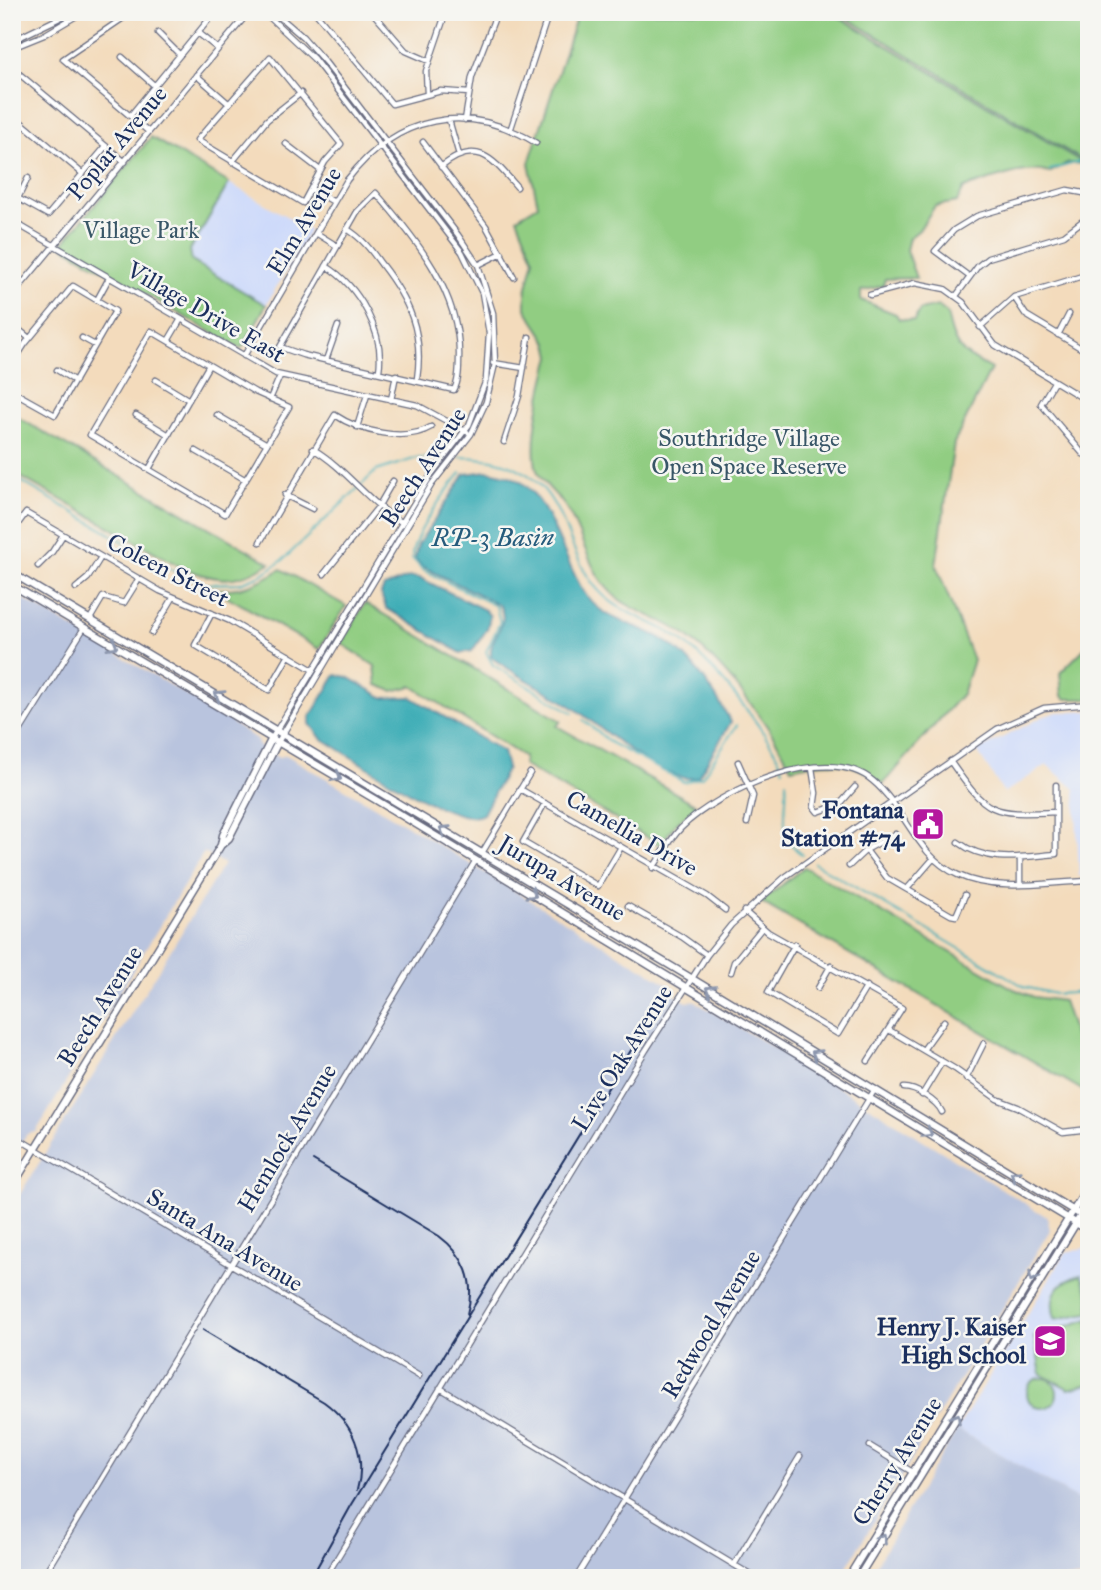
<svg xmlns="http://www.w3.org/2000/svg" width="1101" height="1590" viewBox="0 0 1101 1590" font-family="'IM FELL Great Primer',serif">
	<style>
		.built { fill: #cedafa }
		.industrial { fill: #b9c4de }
		.green { fill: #91cd82; stroke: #567e70; stroke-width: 2 }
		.water { fill: #3bacb5; stroke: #2b6e8a; stroke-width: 2 }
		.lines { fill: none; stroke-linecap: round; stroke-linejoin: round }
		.stream { stroke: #3bacb5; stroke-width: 2 }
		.minor-casing { stroke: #676b7f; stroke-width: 7 }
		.major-casing { stroke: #676b7f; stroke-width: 9 }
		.minor { stroke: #fff; stroke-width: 4.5 }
		.major { stroke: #fff; stroke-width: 6 }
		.rail { stroke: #1b2f5e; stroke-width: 2 }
		.oneway { stroke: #8d97ae }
		.labels { text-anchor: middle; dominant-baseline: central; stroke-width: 5; stroke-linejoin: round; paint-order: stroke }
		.street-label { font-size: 24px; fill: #1b2f5e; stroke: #f6f6f2 }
		.park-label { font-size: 24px; fill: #385667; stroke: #f6f6f2 }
		.poi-label { font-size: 24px; font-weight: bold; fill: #1b2f5e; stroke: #f6f6f2; text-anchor: end }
		.water-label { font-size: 26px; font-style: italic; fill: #265b7c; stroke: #f6f6f2 }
	</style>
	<rect width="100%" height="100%" fill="#f6f6f2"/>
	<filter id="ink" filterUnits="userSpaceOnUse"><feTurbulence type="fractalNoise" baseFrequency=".0143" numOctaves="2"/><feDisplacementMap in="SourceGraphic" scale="14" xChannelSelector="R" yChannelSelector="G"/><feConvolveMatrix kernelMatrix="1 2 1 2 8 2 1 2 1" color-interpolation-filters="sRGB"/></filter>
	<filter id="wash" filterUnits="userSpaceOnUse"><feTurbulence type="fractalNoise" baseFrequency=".00686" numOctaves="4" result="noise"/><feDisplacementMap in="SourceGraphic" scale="28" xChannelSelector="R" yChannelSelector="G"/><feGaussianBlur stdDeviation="1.57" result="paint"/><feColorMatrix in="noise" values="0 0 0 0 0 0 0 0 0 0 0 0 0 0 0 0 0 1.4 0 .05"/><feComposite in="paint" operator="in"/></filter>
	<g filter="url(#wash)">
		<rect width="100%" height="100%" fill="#f3dbbc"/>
		<!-- built -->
		<path class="built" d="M229,183L310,230L266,305L192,261L190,250Z
			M1089,711V876H1079L1075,789L1047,765L1004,793L977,751L1042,717L1057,712Z
			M1089,1247V1506L957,1429L1066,1252Z"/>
		<!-- industrial -->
		<path class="industrial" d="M12,592L219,714L256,739L259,746L279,757L286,755L408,826L671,986L675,995L687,1002L694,1001L778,1050L1047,1217L1050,1230L840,1578H12V1207L224,864L204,852L36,1132L27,1134L18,1147L20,1156L12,1169Z
			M957,1429L1089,1506V1578H868Z"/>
		<!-- green -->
		<path class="green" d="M578,12H831L1085,164L1068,163L1049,173C1026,164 987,182 964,188L957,202L935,206L919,230L909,238L906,250L916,278L885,279L883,286L861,291V300L896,314L899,319L914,321L920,310L938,306L947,313C954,350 959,351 991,369L954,443L936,565L973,660L962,694L883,784C854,759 827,760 791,768C771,725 720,659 681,632C661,618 634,612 616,597C588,573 585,539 567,509C559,496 539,481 536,467C530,437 543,386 551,356L548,343L526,309V291L534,259L517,218L538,205L529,163Z
			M837,12H1089V164Z
			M151,137L229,183L190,250L192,261L266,305L243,347L239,348L64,247V242Z
			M12,414L270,563C236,584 219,582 183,568L12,472Z
			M281,569L346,606L319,649L214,589C241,591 259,583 281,569Z
			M365,603L561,721L557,726L698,806L676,823L660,845L523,765L524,757L412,686L393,691L377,685L375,666L341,643Z
			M1089,644V699H1066L1062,696L1060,673Z
			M804,867L1014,989L1034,997L1063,1001L1077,1043L1089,1050V1094L761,902Z
			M1081,1275L1089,1294V1313L1055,1319C1048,1294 1057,1282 1081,1275Z
			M1089,1319V1384L1069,1389L1041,1374L1034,1337Z
			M1027 1393a15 15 0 1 1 30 0a15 15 0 1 1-30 0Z"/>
		<!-- water -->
		<path class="water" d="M488,471C496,473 506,474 514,478C550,494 563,563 586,595C606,623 637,623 664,640C694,659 714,692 731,722L698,777C666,787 600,726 574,708C547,690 517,676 491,657C488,636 513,623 498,604L421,566L415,558L418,545L465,474Z
			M410,577L420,578L485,610L490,616L487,629L472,651L461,653L386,608L381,594L384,587Z
			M336,675L348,677L384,698L411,697L503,752L507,768L483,814C458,831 348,754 321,738L310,724V717Z"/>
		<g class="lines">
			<!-- stream -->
			<path class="stream" d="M1050,170L1079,162
				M460,457C485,458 510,460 531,477C568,506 568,558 599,591C618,612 648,619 672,634C706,654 770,733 783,769
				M461,473C446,491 412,535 412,558L423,570L496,606L500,622L486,652L493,665L573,713
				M12,476L172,570L204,584L240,583L261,575L283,560L376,471L417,458H438
				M583,720L611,743L684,782L702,777L737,725
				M786,781C789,810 774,836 803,855
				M814,863L1025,987L1055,994L1089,992"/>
		</g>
	</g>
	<g filter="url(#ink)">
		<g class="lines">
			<defs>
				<path id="minor" d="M132,12L63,59L149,132
					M264,12L314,59L462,252L482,293L489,333L486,380L469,425L431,475L272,738
					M274,12L303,37L325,62L458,235L478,265L493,313L495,364L486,402L471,434L432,484L278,742
					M315,12L392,104L441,91L469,93
					M372,12L406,51L429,61
					M158,33L180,55
					M198,33L218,49
					M12,41L72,12
					M12,48L44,35L83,12
					M122,57L155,86
					M270,57L341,144L325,162L303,203L197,140Z
					M196,75L228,103
					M12,78L17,72L125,162
					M427,94L426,71L446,12
					M130,116L215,12
					M449,120L459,155
					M465,120L472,77L497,12
					M511,128L549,12
					M12,134L22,123L83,174
					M423,142L486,226L514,277
					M286,144L320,170
					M232,162L267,120L301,93
					M441,167C477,138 492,158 517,187
					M311,189L334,202
					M376,193C417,240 461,294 459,358C459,368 459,381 454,390L303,355L280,347L357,212Z
					M12,195L48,215L106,146
					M18,198L28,178
					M12,221L276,374L417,405L467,432
					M347,229C362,238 371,250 381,264C409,300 424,332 417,379
					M316,233L337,246
					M12,250L15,254L12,258
					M478,265L502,253
					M326,266C359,286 385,333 379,371
					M970,277L935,251L954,230L977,216L1067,190L1089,194
					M870,295L915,283L945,289L963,302L995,345L1089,402
					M12,296L249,12
					M956,296L978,266L988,258L1064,235L1089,216
					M1014,297L1026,315L1089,353
					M97,300L109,278
					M12,324L29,338
					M980,327L1014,297L1089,274
					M151,331L255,392L289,407L225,514L90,435Z
					M1058,335L1069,314
					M82,338L95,345
					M168,341L181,319
					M244,356L347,180C397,115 466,101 536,143
					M326,360L338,326
					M493,363L524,368
					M12,364L25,344L73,286L115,311L55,415L12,391
					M57,370L75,381
					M156,380L189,400
					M1054,382L1041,404L1083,454
					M270,399L280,376
					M391,400L396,375
					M136,415L169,435
					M217,415L267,444
					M357,427L367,395
					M504,442L519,396L529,337
					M313,449C347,469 368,503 403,523
					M196,451L246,480
					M149,469L209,365
					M285,495L313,509
					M12,532L26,513L160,591L230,621L313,670
					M260,542L335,415C359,431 404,443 431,427
					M38,566L52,552L63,535
					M324,574L378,507L393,481
					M76,588L88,578L101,557
					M212,613L195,645L269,690L289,655
					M90,619L103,597L124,603L139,579
					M152,633L173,598
					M12,744L84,628
					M950,761C987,814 991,815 1055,812
					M738,762L753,796L747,823
					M812,768L816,793L814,807L818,812L840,804L855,787
					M520,789L707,896L725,910
					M545,803L523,842L598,886L621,847
					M958,842C987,864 1022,857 1056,854V785
					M866,850L887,878L951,915L956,916L965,895
					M482,853L530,773
					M1020,857V884
					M849,866L866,850L895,834
					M653,868C662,855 670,839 681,828C718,791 827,741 873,781C906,809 916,856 958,875C997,893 1047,882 1089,881
					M907,889L933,859
					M628,906L682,937L707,955
					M744,911L768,932L902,1008L868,1061
					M795,944L768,992L838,1034L867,986
					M731,972L734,962L762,928
					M818,988L831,965
					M889,1030L955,1069L997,1099L1018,1107L1063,1132L1089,1129
					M923,1050L944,1021
					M966,1079L984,1043
					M904,1088C916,1088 937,1101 942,1112
					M922,1095L942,1062
					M12,1135L419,1376
					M440,1388L756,1578
					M870,1446L914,1473
					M734,1565L800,1456
					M42,1578L476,860
					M325,1578L646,1050L707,955L731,925L785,877L997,729L1044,708L1089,704
					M576,1578L875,1089"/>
				<path id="major" d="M12,573L686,975L1089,1220
					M12,585L376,800L1089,1231
					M221,845L223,835L272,738
					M12,1187L221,845L229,838L278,742
					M848,1578L1089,1185
					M858,1578L1089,1202"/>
			</defs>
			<!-- minor casing -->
			<use href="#minor" class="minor-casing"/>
			<!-- major casing -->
			<use href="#major" class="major-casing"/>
			<!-- minor -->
			<use href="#minor" class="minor"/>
			<!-- major -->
			<use href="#major" class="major"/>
			<!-- rail -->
			<path class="rail" d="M313,1160L439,1236C465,1255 476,1282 467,1314
				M203,1330L324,1402C353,1423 367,1455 357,1490
				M311,1578L351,1506L649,1021"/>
		</g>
		<!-- one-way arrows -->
		<defs><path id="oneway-chevron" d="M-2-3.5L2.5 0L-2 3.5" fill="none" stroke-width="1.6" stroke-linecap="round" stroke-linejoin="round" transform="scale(1.75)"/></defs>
		<g class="oneway">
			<use href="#oneway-chevron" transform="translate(113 645) rotate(30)"/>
			<use href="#oneway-chevron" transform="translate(219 695) rotate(-149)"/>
			<use href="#oneway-chevron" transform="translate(337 777) rotate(31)"/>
			<use href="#oneway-chevron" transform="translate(444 830) rotate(-149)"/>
			<use href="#oneway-chevron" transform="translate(532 894) rotate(31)"/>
			<use href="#oneway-chevron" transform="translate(710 990) rotate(-149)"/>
			<use href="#oneway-chevron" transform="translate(816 1054) rotate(-149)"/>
			<use href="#oneway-chevron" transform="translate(928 1133) rotate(31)"/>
			<use href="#oneway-chevron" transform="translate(1015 1175) rotate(-148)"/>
			<use href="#oneway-chevron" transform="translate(1033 1277) rotate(121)"/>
			<use href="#oneway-chevron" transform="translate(956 1418) rotate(-58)"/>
			<use href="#oneway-chevron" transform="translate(882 1538) rotate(-59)"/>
		</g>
	</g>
	<!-- icons -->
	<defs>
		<symbol id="civic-square" viewBox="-11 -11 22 22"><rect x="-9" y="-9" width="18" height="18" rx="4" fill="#b5179e" stroke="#f6f6f2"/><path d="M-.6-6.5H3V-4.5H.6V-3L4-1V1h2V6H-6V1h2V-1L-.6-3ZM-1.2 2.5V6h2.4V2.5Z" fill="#fff"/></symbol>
		<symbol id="school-square" viewBox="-11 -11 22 22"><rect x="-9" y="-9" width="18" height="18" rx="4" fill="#b5179e" stroke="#f6f6f2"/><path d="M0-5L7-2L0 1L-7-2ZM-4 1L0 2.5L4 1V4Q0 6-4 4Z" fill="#fff"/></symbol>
	</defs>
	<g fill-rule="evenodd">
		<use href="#civic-square" x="909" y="805" width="38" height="38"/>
		<use href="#school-square" x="1031" y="1322" width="38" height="38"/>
	</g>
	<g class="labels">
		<!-- street labels -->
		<g class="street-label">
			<text transform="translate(117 143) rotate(-50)">Poplar Avenue</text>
			<text transform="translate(304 221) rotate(-59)">Elm Avenue</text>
			<text transform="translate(206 312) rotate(30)">Village Drive East</text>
			<text transform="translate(423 467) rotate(-57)">Beech Avenue</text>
			<text transform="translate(168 570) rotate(27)">Coleen Street</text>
			<text transform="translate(632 833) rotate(30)">Camellia Drive</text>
			<text transform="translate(562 878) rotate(31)">Jurupa Avenue</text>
			<text transform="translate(100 1006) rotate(-58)">Beech Avenue</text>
			<text transform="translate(622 1058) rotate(-58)">Live Oak Avenue</text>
			<text transform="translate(287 1138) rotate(-59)">Hemlock Avenue</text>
			<text transform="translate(225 1240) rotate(31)">Santa Ana Avenue</text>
			<text transform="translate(711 1324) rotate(-59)">Redwood Avenue</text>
			<text transform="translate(897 1461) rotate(-58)">Cherry Avenue</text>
		</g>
		<!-- park labels -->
		<g class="park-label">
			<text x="141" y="230">Village Park</text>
			<text x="749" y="438">Southridge Village<tspan x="749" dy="28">Open Space Reserve</tspan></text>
		</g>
		<!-- poi labels -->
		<g class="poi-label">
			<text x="904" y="810">Fontana<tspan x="904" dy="28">Station #74</tspan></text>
			<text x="1026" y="1327">Henry J. Kaiser<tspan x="1026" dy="28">High School</tspan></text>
		</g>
		<!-- water labels -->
		<g class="water-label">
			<text x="493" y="537">RP-3 Basin</text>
		</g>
	</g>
	<!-- margin -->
	<rect width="1101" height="1590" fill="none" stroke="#f6f6f2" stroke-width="42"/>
</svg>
